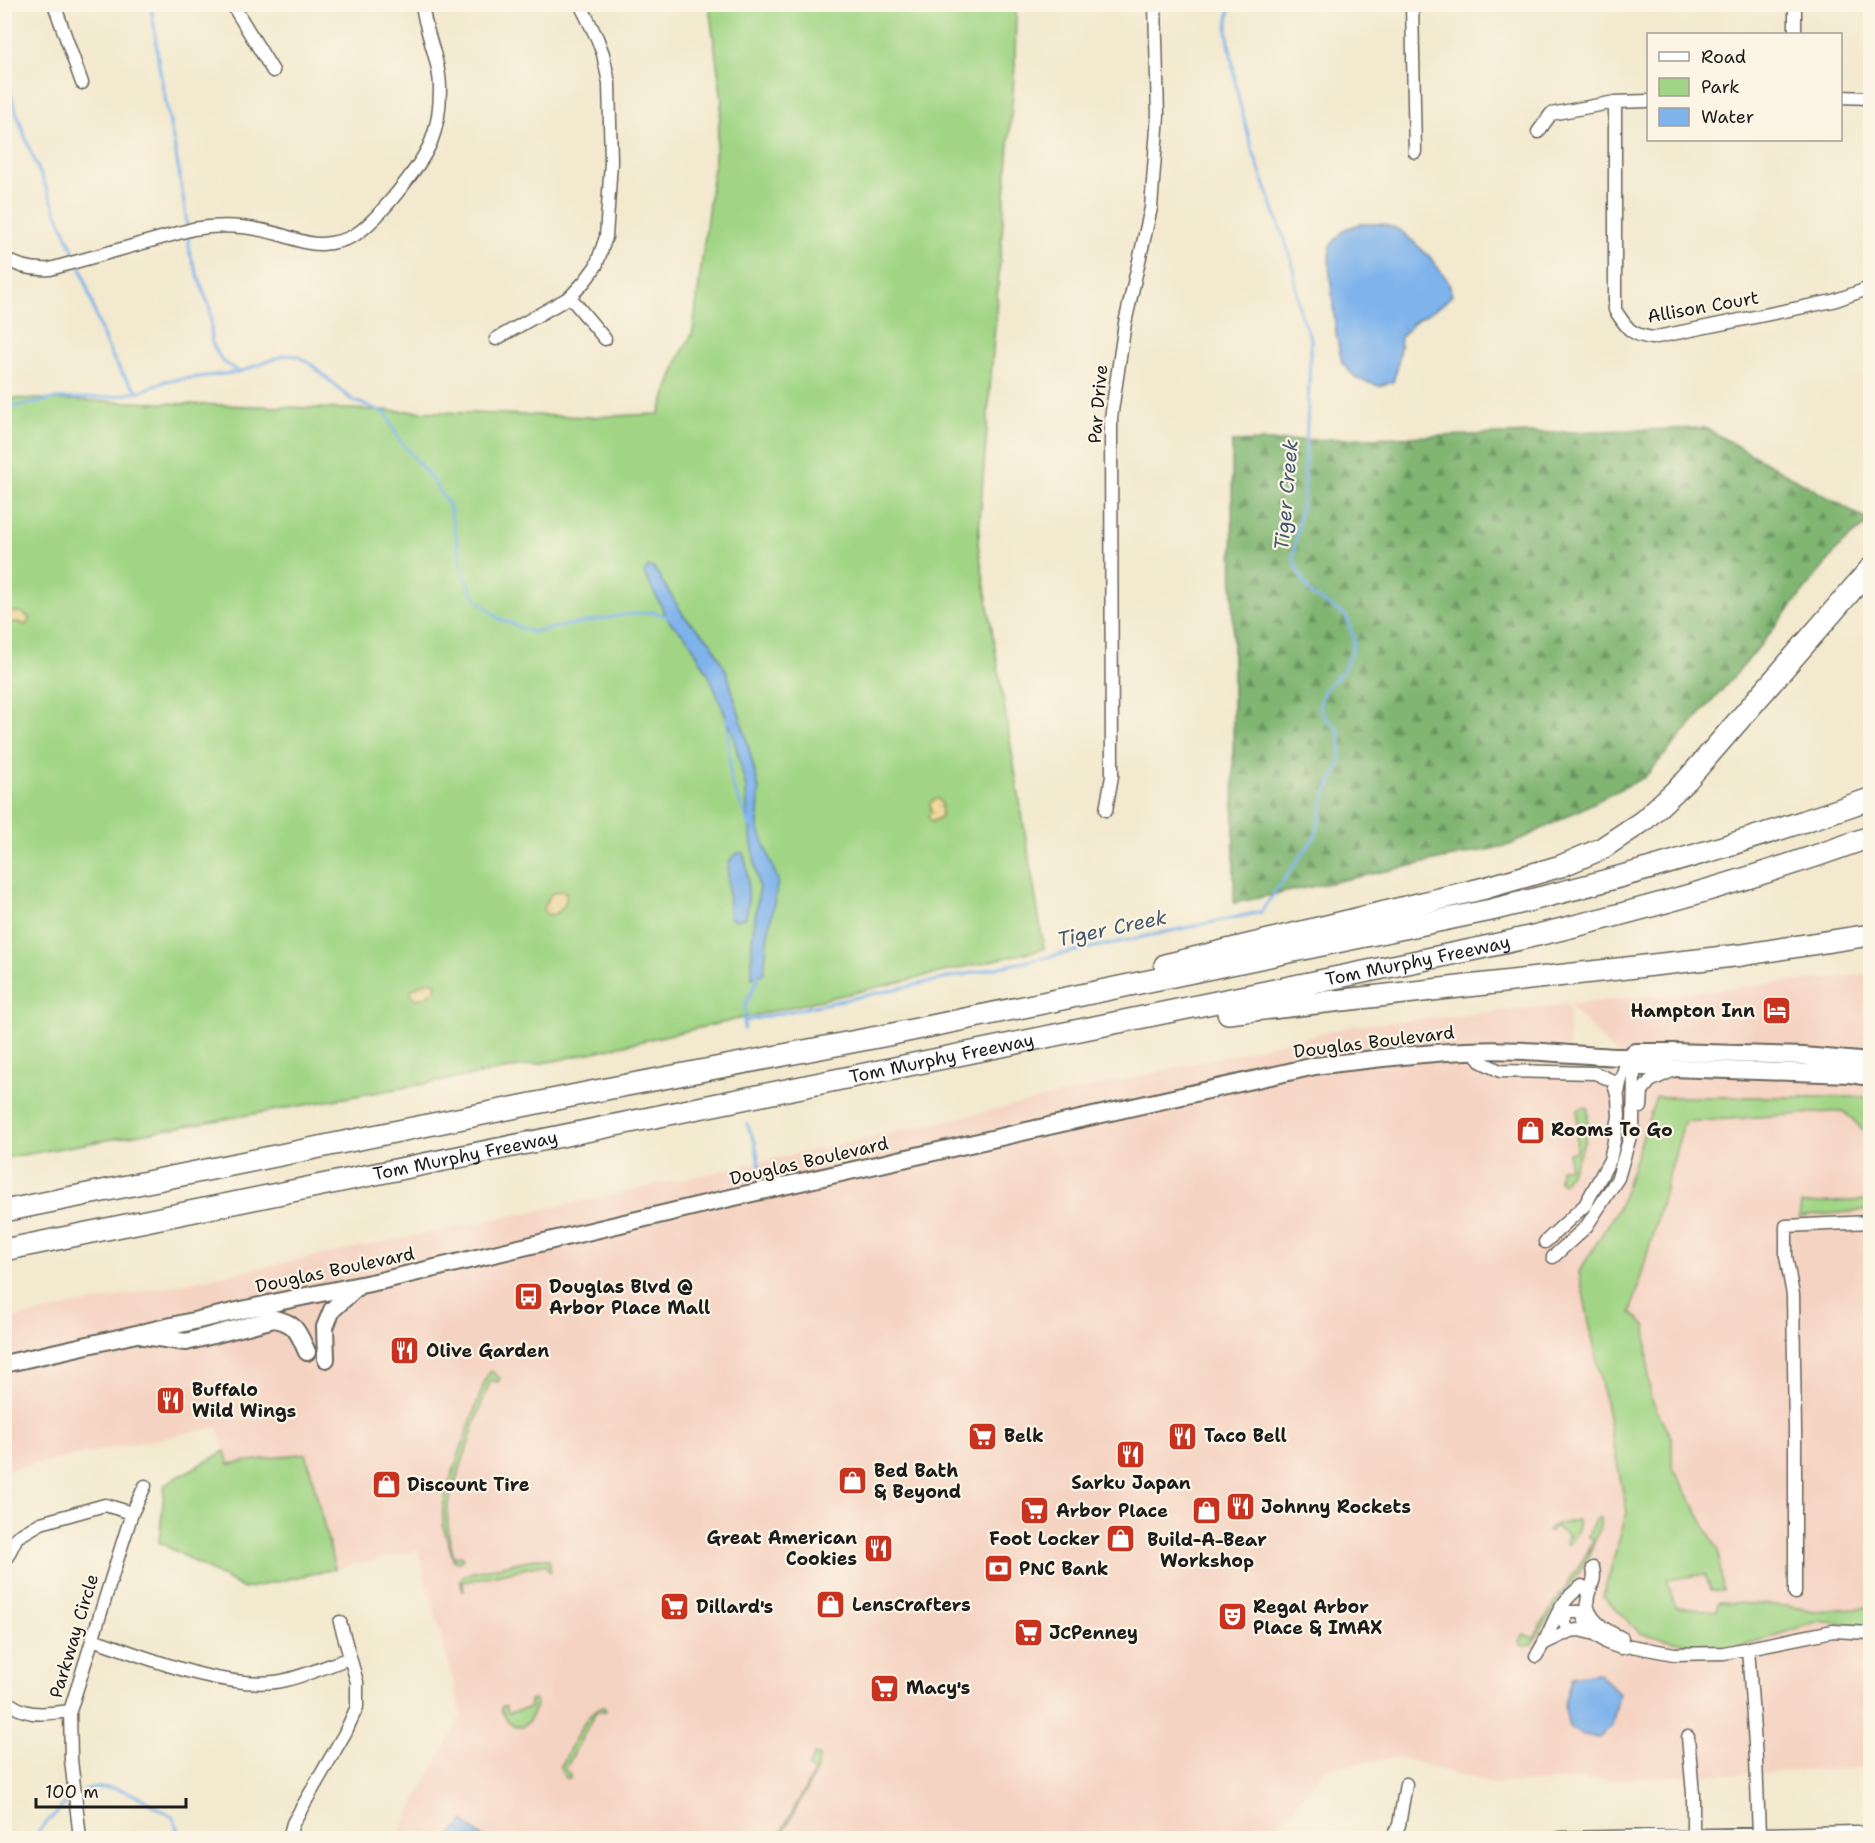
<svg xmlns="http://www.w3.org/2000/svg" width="1875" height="1843" viewBox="0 0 1875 1843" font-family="'Shantell Sans',sans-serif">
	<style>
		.built { fill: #f5d3c2; fill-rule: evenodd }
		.green { fill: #a1d585; stroke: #5e7850; stroke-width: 1.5 }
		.forest { fill: url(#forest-firs); stroke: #4e6947; stroke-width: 1.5 }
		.sand { fill: url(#sand-dots); stroke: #857b5d; stroke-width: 1.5 }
		.water { fill: #7eb3ec; stroke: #4d6884; stroke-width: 1.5 }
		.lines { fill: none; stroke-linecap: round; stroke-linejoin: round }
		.stream { stroke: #7eb3ec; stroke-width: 3 }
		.street-casing { stroke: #67645a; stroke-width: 15 }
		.secondary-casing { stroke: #67645a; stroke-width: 20 }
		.highway-casing { stroke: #67645a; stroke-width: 24 }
		.street { stroke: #fff; stroke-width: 12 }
		.secondary { stroke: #fff; stroke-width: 16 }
		.highway { stroke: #fff; stroke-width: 21 }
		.labels { text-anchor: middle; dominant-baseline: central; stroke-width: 4.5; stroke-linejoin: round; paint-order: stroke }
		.street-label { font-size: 18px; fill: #1c1c1c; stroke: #fcf5e5 }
		.poi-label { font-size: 18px; font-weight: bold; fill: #1c1c1c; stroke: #fcf5e5; text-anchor: start }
		.water-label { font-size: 20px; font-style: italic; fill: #43586f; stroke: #fcf5e5 }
	</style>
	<defs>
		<pattern id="forest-firs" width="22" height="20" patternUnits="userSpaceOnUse" patternTransform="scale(1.5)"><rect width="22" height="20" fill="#80b672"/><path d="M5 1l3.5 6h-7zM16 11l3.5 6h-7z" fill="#68935d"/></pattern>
		<pattern id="sand-dots" width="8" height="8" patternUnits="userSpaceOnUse" patternTransform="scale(1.5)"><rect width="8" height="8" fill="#eeda9e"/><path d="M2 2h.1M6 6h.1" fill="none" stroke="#ccba88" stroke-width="1.8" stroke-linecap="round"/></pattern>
	</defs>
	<rect width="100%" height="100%" fill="#fcf5e5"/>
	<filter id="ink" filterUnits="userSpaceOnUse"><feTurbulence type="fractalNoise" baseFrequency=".0167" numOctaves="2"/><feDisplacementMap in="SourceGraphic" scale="12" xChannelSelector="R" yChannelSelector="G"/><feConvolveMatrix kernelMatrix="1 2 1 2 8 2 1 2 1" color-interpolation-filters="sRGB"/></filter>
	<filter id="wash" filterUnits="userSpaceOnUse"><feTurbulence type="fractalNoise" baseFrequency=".008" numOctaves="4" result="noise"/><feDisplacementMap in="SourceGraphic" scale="24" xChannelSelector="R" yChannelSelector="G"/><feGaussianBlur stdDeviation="1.35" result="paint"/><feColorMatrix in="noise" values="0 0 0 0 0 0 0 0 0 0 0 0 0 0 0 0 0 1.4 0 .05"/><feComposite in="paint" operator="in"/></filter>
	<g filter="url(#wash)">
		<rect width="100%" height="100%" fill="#f2e9ce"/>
		<!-- built -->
		<path class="built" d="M1870,974V1768L1491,1784L1398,1757L1325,1769L1267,1838H396L462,1715L418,1550L335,1569L306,1453L228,1465L218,1427L5,1470V1320L560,1206L981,1113L1353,1026ZM1569,1005L1636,1076L1569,1071Z"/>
		<!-- green -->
		<path class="green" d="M709,5H1016L1015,65L978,544L1044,949L559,1060L5,1158V398L590,417L659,414L679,358L693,332L722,100Z
			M1656,1097H1870V1210L1799,1217L1801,1204L1867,1200L1869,1136L1844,1111L1684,1122L1631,1312L1646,1327L1650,1396L1672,1440V1466L1718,1550L1723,1591L1711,1590L1705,1574L1667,1580L1675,1607L1717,1611L1719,1602L1787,1606L1814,1611L1870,1607V1627L1819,1621L1724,1653L1640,1633L1603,1596L1627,1512L1579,1272L1620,1205Z
			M1585,1107L1588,1110C1589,1139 1578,1161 1563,1184L1559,1181L1560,1168H1569V1153L1576,1152L1578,1109Z
			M491,1371L500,1378L498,1382L491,1380L481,1405L448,1505C446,1524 449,1539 454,1557L461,1556L463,1559L459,1562L454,1561L443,1526V1508L447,1489L483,1386L487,1376Z
			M225,1451L229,1464L306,1453L335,1569L244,1589L159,1542L165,1484Z
			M1600,1517C1606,1541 1546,1622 1531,1645L1522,1646L1520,1644L1519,1641L1524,1634L1533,1638L1587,1553L1593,1540L1588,1537L1594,1521Z
			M1577,1520C1581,1529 1574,1538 1568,1545L1565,1542L1569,1536L1555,1527L1550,1533L1548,1531L1553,1526Z
			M538,1558L549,1559L551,1572L548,1571L546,1564L463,1582L464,1591H463L460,1579L470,1573Z
			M533,1699L536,1700L537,1703L529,1721L522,1727C512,1727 504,1718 501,1709L502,1706H506L508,1713L530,1708V1700Z
			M602,1707L605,1708L606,1712L597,1710L565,1770L570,1774V1778H565L561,1771V1766C570,1751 585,1711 602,1707Z
			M814,1755L819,1756V1758L816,1772L780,1838H778L814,1772L808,1767Z"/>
		<!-- forest -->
		<path class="forest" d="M1705,428L1870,521L1841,545L1745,664L1645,777L1510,845L1234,903L1232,442Z"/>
		<!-- sand -->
		<path class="sand" d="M5,612H20L30,618L26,625L16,622H5Z
			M938,799L942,804L941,817L932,822L928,817L931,811L930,803L933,800Z
			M560,891L566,892C568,905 559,917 546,914L543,910L551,894Z
			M431,981L436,984L435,991L423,998L415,999L412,996L411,990L421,984Z"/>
		<!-- water -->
		<path class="water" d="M1361,224H1382L1400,230L1429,256L1448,281L1452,295L1442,305L1414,322L1401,337L1398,365L1393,382L1379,386L1357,379L1342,363L1336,333L1329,264L1330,246L1345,229Z
			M648,567L654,568L684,616L711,642L727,673L746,737L759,789L758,827L778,881L768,934L764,973L752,978V940L759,890L747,810L746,788L733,734L709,675L688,639L669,621L644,573Z
			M739,853H743C749,866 749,903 746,917C741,920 736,921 730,918C729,911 727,869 729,863C731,858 734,855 739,853Z
			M1598,1673L1619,1694L1612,1725L1599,1738L1581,1734L1569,1727L1564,1704L1572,1677Z
			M464,1821L483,1838H449Z"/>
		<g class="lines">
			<!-- stream -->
			<path class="stream" d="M150,4C156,29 156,53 161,77C170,127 182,177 187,227
				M4,77L30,150L77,259
				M188,234L190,254L210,309L212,343L222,361L238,371
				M80,265C95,308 104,362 139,392
				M4,405L19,406L55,399L110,397L139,392L166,381L239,372L285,355L297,356L312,365L352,400L386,413L398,438L430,477L449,505L465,577L474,596L498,618L531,632L624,615L653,612L669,617
				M727,717L731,781L750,826
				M744,1021L1261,912L1316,835L1325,795L1340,764L1341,746L1338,729L1324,716L1319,705L1325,689L1343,671L1352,651L1354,639L1346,616L1313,596L1298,571L1293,556L1304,488L1311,339L1300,312L1292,261L1252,149L1238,97L1227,30L1230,4
				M744,1029L746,1003L757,981L758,974
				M747,1124L755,1142L760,1168
				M83,1792C115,1778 146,1800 174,1818L180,1838
				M33,1838L42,1827L71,1798"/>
		</g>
	</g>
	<g filter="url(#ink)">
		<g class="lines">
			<defs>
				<path id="street" d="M54,4L82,83
					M232,4L273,71
					M1412,4L1415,152
					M1795,34V4
					M1840,97L1870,98
					M1615,102V310C1628,329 1629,334 1652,338L1833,301L1870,288
					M1538,132L1551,114L1615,102L1648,101
					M4,258C18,267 33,270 50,269L193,229C222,224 250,226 278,234C293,238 307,245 322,244C333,243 344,241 353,236C375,224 421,166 431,142C438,125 440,108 440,89C440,60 425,33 422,4
					M570,297L605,339
					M496,339L570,297L585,281L596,266L606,237L611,162L609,83L603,54L597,38L580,4
					M1106,810L1112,776L1111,418L1125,323L1151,208L1158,115L1155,4
					M1474,1051L1480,1061L1500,1071L1595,1073L1613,1081L1618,1098L1619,1117L1610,1160L1585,1205L1545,1242
					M1618,1093L1620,1083L1628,1057
					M1641,1107L1642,1091L1650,1081L1674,1070
					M1553,1257L1586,1227L1618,1178L1633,1126L1634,1073L1629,1057
					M4,1563L17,1537L41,1523L105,1505L132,1513
					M1593,1568C1596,1582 1591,1583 1588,1596C1583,1617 1606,1631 1622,1638
					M1795,1593V1431L1793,1295L1786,1256V1226L1870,1222
					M1580,1612L1583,1616L1585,1621L1600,1631
					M1570,1631C1563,1625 1563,1618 1570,1612H1580
					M92,1639C148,1657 216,1688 275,1682C296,1680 329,1665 350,1658
					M1545,1643L1570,1631L1579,1630L1595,1634L1607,1643L1621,1648L1631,1646L1674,1654L1724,1653L1833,1631L1870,1633
					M1748,1648L1756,1759L1759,1834
					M1536,1656C1553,1632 1554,1604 1582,1586
					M4,1699C25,1718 44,1714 70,1711
					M1688,1737L1693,1794V1838
					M80,1838L71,1760L70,1711L120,1551L132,1513L145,1486
					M289,1838L293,1823L345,1733L357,1707V1682L340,1622
					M1392,1838L1399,1825L1406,1784
					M1559,1838L1858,1832V1838"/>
				<path id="secondary" d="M1628,1057L1641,1067L1850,1074L1870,1077
					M144,1336L186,1342L274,1319C297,1323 298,1333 307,1352
					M326,1359L325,1327L332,1310L358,1286
					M4,1364L282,1301L380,1281L730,1198L1315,1066C1366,1060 1417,1053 1467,1051C1519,1048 1569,1055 1620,1057H1628L1635,1052H1673L1804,1056L1870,1062"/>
				<g id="highway">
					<path d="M1165,965L1485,888L1561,866L1601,849L1643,821L1687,780L1870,569"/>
					<path d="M1228,1013L1742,955L1870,935"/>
					<path d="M4,1211L601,1090L888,1035L1491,910C1620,879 1746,842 1870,799"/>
					<path id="s1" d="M4,1250L1476,949C1609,920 1742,883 1870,837"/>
				</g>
			</defs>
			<!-- street casing -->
			<use href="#street" class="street-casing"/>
			<!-- secondary casing -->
			<use href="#secondary" class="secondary-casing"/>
			<!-- highway casing -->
			<use href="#highway" class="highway-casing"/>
			<!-- street -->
			<use href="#street" class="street"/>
			<!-- secondary -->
			<use href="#secondary" class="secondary"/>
			<!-- highway -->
			<use href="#highway" class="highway"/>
		</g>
	</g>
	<!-- icons -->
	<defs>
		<symbol id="hotel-square" viewBox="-11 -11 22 22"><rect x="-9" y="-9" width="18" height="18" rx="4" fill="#c8321e" stroke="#fcf5e5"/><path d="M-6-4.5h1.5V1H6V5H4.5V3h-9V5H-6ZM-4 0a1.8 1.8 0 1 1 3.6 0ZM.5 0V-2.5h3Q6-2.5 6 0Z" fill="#fff"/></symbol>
		<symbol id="shop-square" viewBox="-11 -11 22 22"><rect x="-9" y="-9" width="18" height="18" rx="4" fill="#c8321e" stroke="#fcf5e5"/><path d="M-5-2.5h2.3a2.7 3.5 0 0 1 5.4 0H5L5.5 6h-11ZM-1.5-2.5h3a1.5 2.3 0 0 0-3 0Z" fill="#fff"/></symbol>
		<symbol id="bus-square" viewBox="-11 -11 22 22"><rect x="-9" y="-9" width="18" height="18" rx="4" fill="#c8321e" stroke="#fcf5e5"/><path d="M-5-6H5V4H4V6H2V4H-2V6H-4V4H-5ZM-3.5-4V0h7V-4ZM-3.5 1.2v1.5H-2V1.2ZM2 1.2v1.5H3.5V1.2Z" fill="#fff"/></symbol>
		<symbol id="restaurant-square" viewBox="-11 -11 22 22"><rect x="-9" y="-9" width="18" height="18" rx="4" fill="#c8321e" stroke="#fcf5e5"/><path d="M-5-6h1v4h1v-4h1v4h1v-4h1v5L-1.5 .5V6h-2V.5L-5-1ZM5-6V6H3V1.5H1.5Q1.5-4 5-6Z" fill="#fff"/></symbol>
		<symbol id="supermarket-square" viewBox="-11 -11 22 22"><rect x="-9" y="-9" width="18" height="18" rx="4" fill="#c8321e" stroke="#fcf5e5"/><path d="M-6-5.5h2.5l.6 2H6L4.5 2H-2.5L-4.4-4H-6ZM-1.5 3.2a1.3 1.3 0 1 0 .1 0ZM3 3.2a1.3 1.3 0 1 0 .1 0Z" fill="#fff"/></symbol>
		<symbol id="bank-square" viewBox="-11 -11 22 22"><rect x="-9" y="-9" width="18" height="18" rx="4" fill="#c8321e" stroke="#fcf5e5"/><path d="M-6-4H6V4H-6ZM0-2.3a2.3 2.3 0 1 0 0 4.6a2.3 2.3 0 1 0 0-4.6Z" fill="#fff"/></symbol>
		<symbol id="theatre-square" viewBox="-11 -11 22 22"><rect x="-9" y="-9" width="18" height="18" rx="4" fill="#c8321e" stroke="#fcf5e5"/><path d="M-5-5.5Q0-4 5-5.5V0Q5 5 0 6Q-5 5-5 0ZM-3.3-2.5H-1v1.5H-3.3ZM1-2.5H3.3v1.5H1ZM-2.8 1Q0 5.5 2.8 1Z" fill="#fff"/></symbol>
	</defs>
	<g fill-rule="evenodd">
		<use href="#hotel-square" x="1760" y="994" width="33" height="33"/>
		<use href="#shop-square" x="1514" y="1114" width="33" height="33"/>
		<use href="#bus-square" x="512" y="1280" width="33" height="33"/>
		<use href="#restaurant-square" x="388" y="1334" width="33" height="33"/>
		<use href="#restaurant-square" x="154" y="1384" width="33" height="33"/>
		<use href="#supermarket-square" x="966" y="1420" width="33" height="33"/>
		<use href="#restaurant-square" x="1166" y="1420" width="33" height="33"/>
		<use href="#restaurant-square" x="1114" y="1438" width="33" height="33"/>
		<use href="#shop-square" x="836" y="1464" width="33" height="33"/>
		<use href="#shop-square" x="370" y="1468" width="33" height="33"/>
		<use href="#restaurant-square" x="1224" y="1490" width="33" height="33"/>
		<use href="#supermarket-square" x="1018" y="1494" width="33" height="33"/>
		<use href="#shop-square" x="1190" y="1494" width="33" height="33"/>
		<use href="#shop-square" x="1104" y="1522" width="33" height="33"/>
		<use href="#restaurant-square" x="862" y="1532" width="33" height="33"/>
		<use href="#bank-square" x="982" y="1552" width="33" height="33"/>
		<use href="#shop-square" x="814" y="1588" width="33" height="33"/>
		<use href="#supermarket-square" x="658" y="1590" width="33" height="33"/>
		<use href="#theatre-square" x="1216" y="1600" width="33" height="33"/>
		<use href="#supermarket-square" x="1012" y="1616" width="33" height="33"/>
		<use href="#supermarket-square" x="868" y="1672" width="33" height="33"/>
	</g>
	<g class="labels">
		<!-- street labels -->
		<g class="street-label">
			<text transform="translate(1703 307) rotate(-10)">Allison Court</text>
			<text transform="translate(1098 404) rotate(-85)">Par Drive</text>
			<text stroke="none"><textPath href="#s1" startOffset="1443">Tom Murphy Freeway</textPath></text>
			<text transform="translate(1374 1042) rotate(-7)">Douglas Boulevard</text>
			<text stroke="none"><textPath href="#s1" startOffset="957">Tom Murphy Freeway</textPath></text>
			<text stroke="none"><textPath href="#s1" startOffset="471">Tom Murphy Freeway</textPath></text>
			<text transform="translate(809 1161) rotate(-13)">Douglas Boulevard</text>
			<text transform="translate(335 1270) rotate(-12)">Douglas Boulevard</text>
			<text transform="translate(74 1636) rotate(-73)">Parkway Circle</text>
		</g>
		<!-- poi labels -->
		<g class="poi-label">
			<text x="1755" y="1011" text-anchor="end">Hampton Inn</text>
			<text x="1551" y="1130">Rooms To Go</text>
			<text x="549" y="1287">Douglas Blvd @<tspan x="549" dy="21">Arbor Place Mall</tspan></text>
			<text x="426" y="1351">Olive Garden</text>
			<text x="192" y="1390">Buffalo<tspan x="192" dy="21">Wild Wings</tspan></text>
			<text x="1004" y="1436">Belk</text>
			<text x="1204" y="1436">Taco Bell</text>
			<text x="874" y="1471">Bed Bath<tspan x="874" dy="21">&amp; Beyond</tspan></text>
			<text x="1131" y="1483" text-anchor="middle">Sarku Japan</text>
			<text x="407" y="1485">Discount Tire</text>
			<text x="1261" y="1507">Johnny Rockets</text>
			<text x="1056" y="1511">Arbor Place</text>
			<text x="857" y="1538" text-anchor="end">Great American<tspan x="857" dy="21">Cookies</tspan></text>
			<text x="1100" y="1539" text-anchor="end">Foot Locker</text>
			<text x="1207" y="1540" text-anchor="middle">Build-A-Bear<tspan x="1207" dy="21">Workshop</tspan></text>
			<text x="1019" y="1569">PNC Bank</text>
			<text x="852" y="1605">LensCrafters</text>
			<text x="696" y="1607">Dillard's</text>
			<text x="1253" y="1607">Regal Arbor<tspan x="1253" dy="21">Place &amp; IMAX</tspan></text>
			<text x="1049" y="1633">JCPenney</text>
			<text x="906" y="1688">Macy's</text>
		</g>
		<!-- water labels -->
		<g class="water-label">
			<text transform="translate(1286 495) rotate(-85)">Tiger Creek</text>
			<text transform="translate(1112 928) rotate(-12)">Tiger Creek</text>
		</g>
	</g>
	<!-- margin -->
	<rect width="1875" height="1843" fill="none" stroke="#fcf5e5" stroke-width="24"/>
	<!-- legend -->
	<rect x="1647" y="33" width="195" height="108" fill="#fcf5e5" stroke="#a29e95" stroke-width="1.5"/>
	<rect x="1659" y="52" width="30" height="9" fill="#ffffff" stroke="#a29e95" stroke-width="1.5"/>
	<text x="1701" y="63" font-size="18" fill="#1c1c1c">Road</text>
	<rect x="1659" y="78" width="30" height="18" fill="#a1d585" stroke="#a29e95" stroke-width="1.5"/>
	<text x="1701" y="93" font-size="18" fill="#1c1c1c">Park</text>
	<rect x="1659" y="108" width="30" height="18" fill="#7eb3ec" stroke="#a29e95" stroke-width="1.5"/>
	<text x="1701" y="123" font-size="18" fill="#1c1c1c">Water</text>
	<!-- scale -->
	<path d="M36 1798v9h150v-9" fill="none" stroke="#1c1c1c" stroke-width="3"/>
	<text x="45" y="1798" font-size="18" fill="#1c1c1c" stroke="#fcf5e5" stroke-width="4.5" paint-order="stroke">100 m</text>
</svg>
